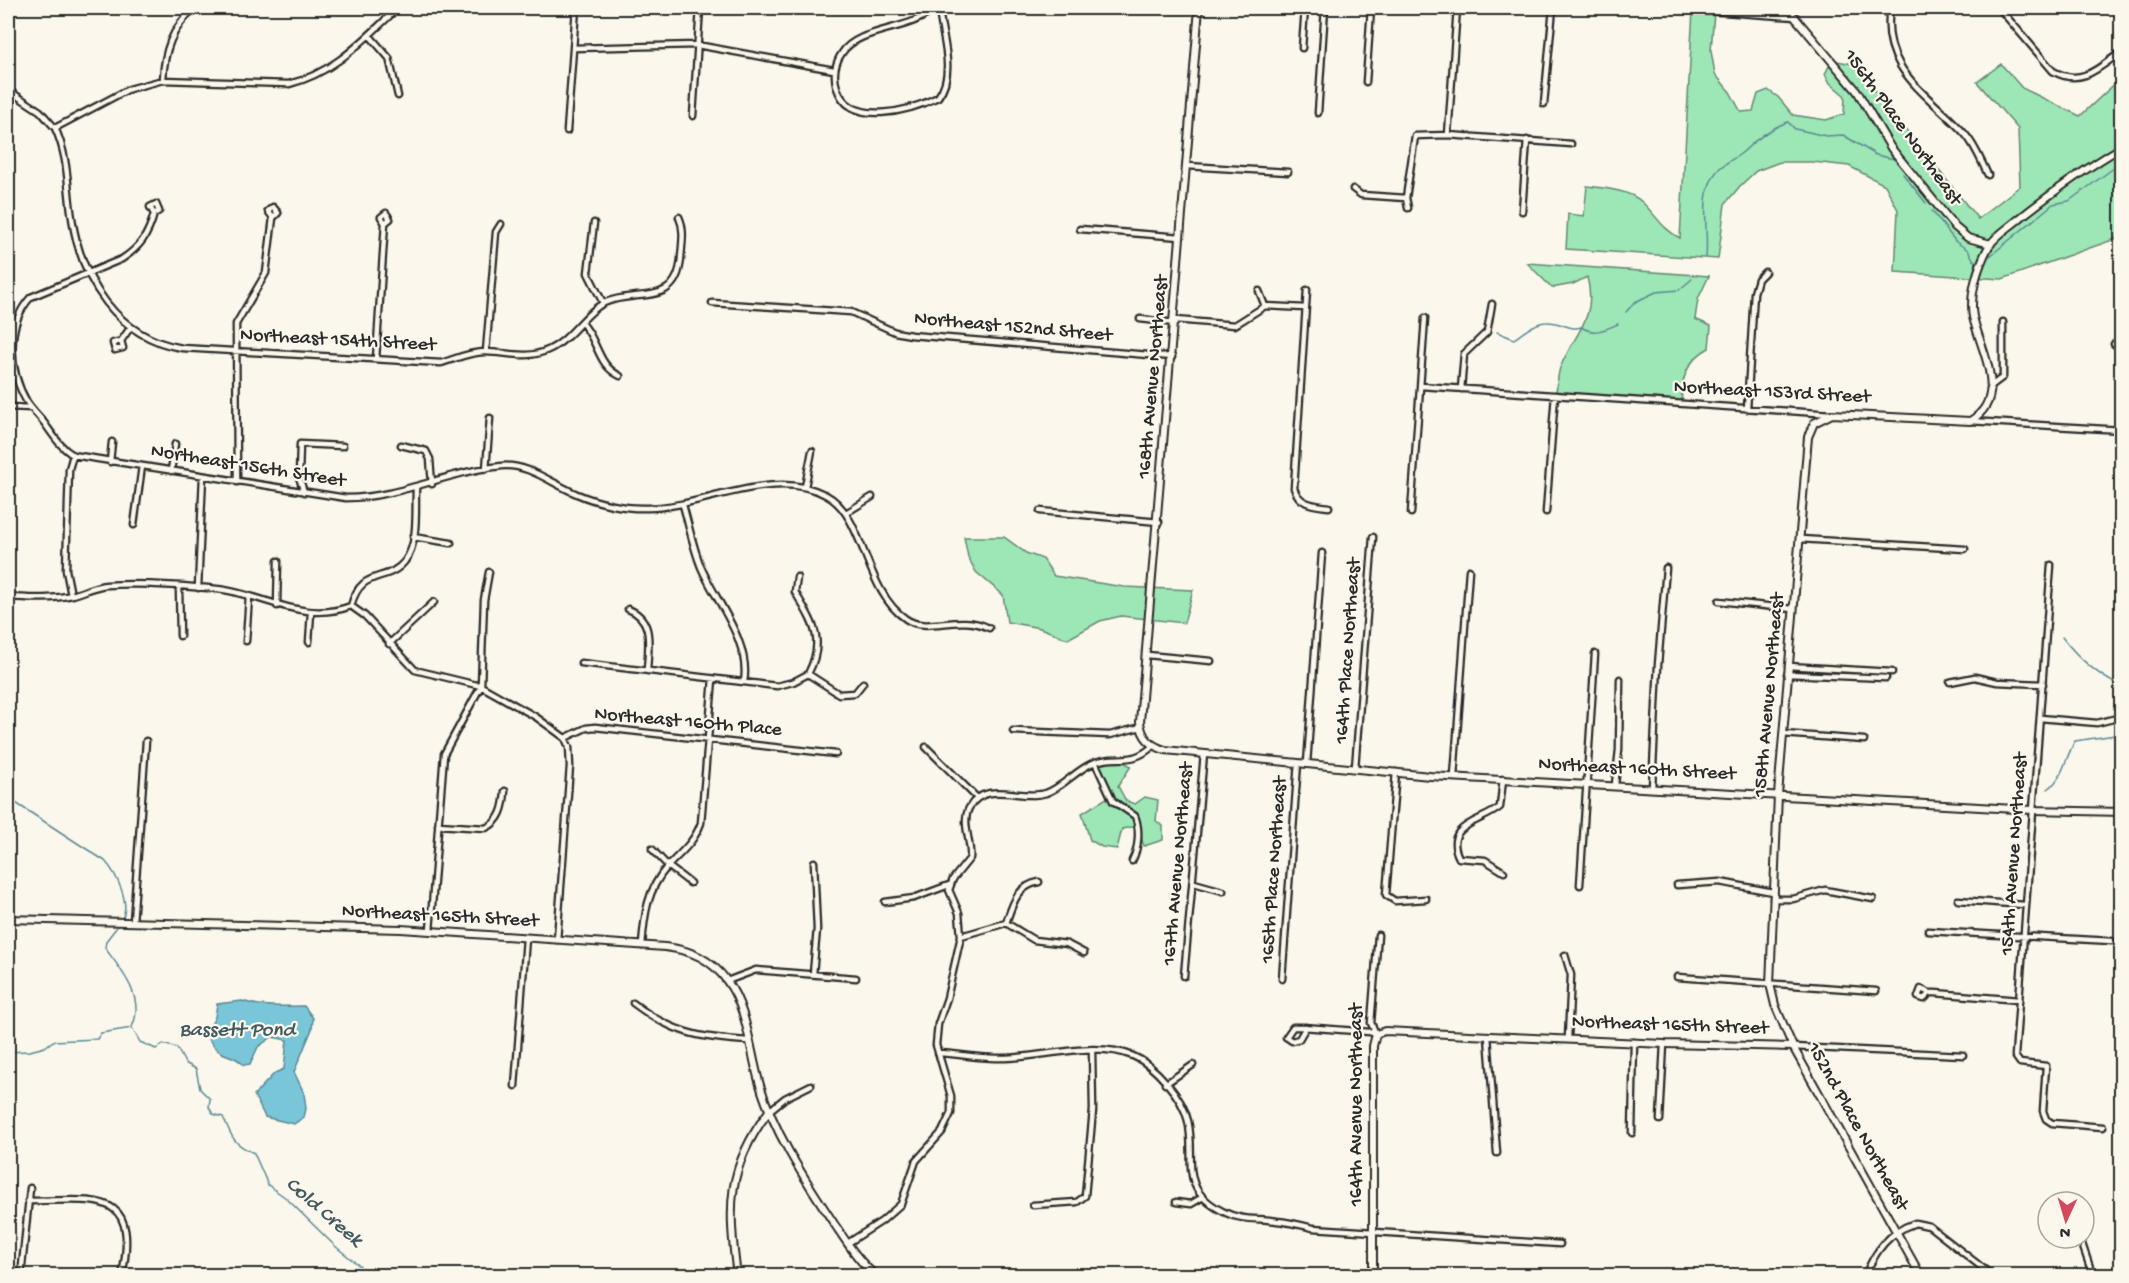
<svg xmlns="http://www.w3.org/2000/svg" width="2129" height="1283" viewBox="0 0 2129 1283" font-family="'Gochi Hand',sans-serif">
	<style>
		.green { fill: #9de6b6; stroke: #648870; stroke-width: 1.5 }
		.water { fill: #79c6d8; stroke: #5a8893; stroke-width: 1.5 }
		.lines { fill: none; stroke-linecap: round; stroke-linejoin: round }
		.stream { stroke: #5a8893; stroke-width: 1.5 }
		.street-casing { stroke: #2b2b2b; stroke-width: 9 }
		.secondary-casing { stroke: #2b2b2b; stroke-width: 10 }
		.street { stroke: #fbf7ec; stroke-width: 4.5 }
		.secondary { stroke: #fbf7ec; stroke-width: 6 }
		.labels { text-anchor: middle; dominant-baseline: central; stroke-width: 4.5; stroke-linejoin: round; paint-order: stroke }
		.street-label { font-size: 20px; fill: #2b2b2b; stroke: #fbf7ec }
		.water-label { font-size: 21px; font-style: italic; fill: #425a5f; stroke: #fbf7ec }
	</style>
	<rect width="100%" height="100%" fill="#fbf7ec"/>
	<filter id="ink" filterUnits="userSpaceOnUse"><feTurbulence type="fractalNoise" baseFrequency=".0167" numOctaves="2"/><feDisplacementMap in="SourceGraphic" scale="12" xChannelSelector="R" yChannelSelector="G"/><feConvolveMatrix kernelMatrix="1 2 1 2 8 2 1 2 1" color-interpolation-filters="sRGB"/></filter>
	<g filter="url(#ink)">
		<!-- green -->
		<path class="green" d="M1693,10L1714,12L1711,51L1715,74L1730,92L1741,112L1753,111L1758,94L1768,90L1778,97L1793,115L1826,120L1844,114L1845,96L1830,83L1825,74L1832,60L1853,64L1978,219L2020,186L2018,129L1977,82L2001,64L2022,88L2080,116L2121,78V237L2002,279L1895,272L1898,210L1885,185L1849,166L1813,162H1780L1756,171L1740,186L1725,204L1718,259L1566,249L1568,214L1584,216L1587,186C1604,188 1629,190 1642,202C1656,215 1662,229 1680,238Z
			M1527,263L1709,276L1698,299L1695,319L1711,326L1709,348C1687,360 1680,381 1682,404L1555,395C1558,386 1557,376 1560,368C1574,333 1598,319 1587,277L1573,284L1552,288Z
			M964,537H1004L1026,553L1043,559L1054,576L1124,587L1193,590L1184,623L1121,616L1100,621L1068,639L1040,628L1007,622L1003,595L976,572L968,557Z
			M1120,760L1131,766L1118,786L1126,801L1135,804L1145,797L1158,800L1156,821L1163,826V840L1144,846L1137,826L1122,829L1117,849L1102,847L1090,840L1082,813L1110,796L1095,762Z"/>
		<!-- water -->
		<path class="water" d="M242,1001C262,1008 284,1006 304,1006L313,1018L312,1029L294,1072L304,1093L306,1109L304,1117L294,1124L265,1117L254,1095L275,1073L284,1069L287,1040L272,1037L258,1047L250,1064L244,1065C229,1049 221,1063 206,1034L215,1017L217,1004Z"/>
		<g class="lines">
			<!-- stream -->
			<path class="stream" d="M1903,174L1926,203
				M1932,211L1956,242L1968,250L1977,266
				M1990,256L2053,204L2069,201L2122,162
				M1706,257C1709,229 1698,195 1717,171C1725,162 1735,159 1743,152C1756,139 1770,128 1788,122L1795,129L1826,136L1843,135L1876,155L1894,159
				M1626,312L1635,302L1656,292L1679,290L1692,279
				M1497,332L1514,339C1523,333 1535,322 1547,322C1559,321 1570,331 1581,327C1594,335 1604,330 1618,324
				M2062,637C2078,658 2097,675 2122,687
				M2048,789C2064,777 2065,758 2075,741L2122,734
				M8,798L105,861C116,873 131,903 122,919
				M120,923L106,941L105,948C121,970 146,998 132,1027
				M132,1028L140,1042L156,1049L163,1044L177,1048L185,1063L196,1069L200,1089L210,1099L209,1107L213,1114L223,1117C233,1137 231,1143 254,1153L268,1185L286,1198L335,1246L372,1276
				M8,1052L30,1051L45,1047L53,1041L97,1039L101,1033L132,1028"/>
			<defs>
				<path id="street" d="M935,8C911,32 858,27 842,53C835,63 833,76 837,88C850,128 910,111 938,97C957,72 941,36 939,8
					M1667,8L1796,17
					M1890,8C1880,71 1929,94 1965,134C1975,145 1981,161 1988,175
					M1999,8L2053,71C2081,87 2099,68 2122,51
					M370,36L389,58L398,96
					M573,48L697,45L834,70
					M1302,48L1305,8
					M163,80C164,50 172,29 194,8
					M1366,82L1371,8
					M8,90L40,111L55,128L129,89L163,80L289,84C335,73 365,38 398,8
					M1544,104L1553,8
					M1318,113L1325,8
					M693,116L700,8
					M55,128C69,158 67,187 72,218C81,280 118,338 182,348L441,363C455,359 469,352 485,352C507,352 526,360 548,350C571,340 585,312 604,303C636,288 677,309 681,258C682,243 685,230 679,217
					M567,131L576,8
					M1448,135L1457,8
					M1187,166L1288,172
					M1353,189L1361,195L1406,198
					M1408,208L1406,198L1415,136L1448,135L1571,144
					M1522,211L1527,140
					M154,214L150,207L156,204L159,211L154,214C148,236 140,247 122,259L31,297C5,325 9,371 27,402C32,410 40,417 45,424C53,435 61,448 73,455L346,498C400,498 448,471 502,466C530,464 552,484 577,494C598,503 625,509 648,508C704,507 773,467 826,495C865,515 864,591 906,619C927,634 958,613 989,628
					M594,223L588,273L603,303
					M1080,229L1181,237
					M1307,290L1294,488C1299,505 1314,505 1329,507
					M1259,291L1265,306
					M712,303L851,312L895,332L911,335L1172,357
					M1140,319L1175,323
					M1175,320L1235,325L1265,306L1305,308
					M582,323C599,342 597,365 620,376
					M121,341L113,343L115,350L123,348L121,341L130,328
					M2114,344L2122,345
					M486,352L496,232L501,224
					M376,359L385,223L381,217L386,213L390,219L385,223
					M1421,386L1832,414
					M1991,386L2003,377V322
					M1461,389L1464,354L1487,332L1492,304
					M8,407L31,408
					M1747,409L1754,293L1758,279L1765,272
					M1970,421L2122,430
					M401,445L426,451L430,459L432,484
					M110,462L112,442
					M486,469L490,418
					M171,471L175,444
					M237,482L236,324L266,273L273,218L268,211L273,207L278,213L273,218
					M805,487L812,451
					M304,492L299,477L300,444L343,446
					M683,505C689,526 693,547 701,567C716,602 751,642 744,682
					M1040,511L1159,522
					M1546,512L1555,395
					M846,513L872,497
					M1411,513L1425,318
					M134,525L142,466
					M413,537L451,543
					M1800,539L1965,549
					M2051,565L2015,1056L2020,1063L2046,1066L2043,1111L2046,1119L2052,1123L2103,1127
					M797,577L795,592C813,623 826,639 808,674
					M179,588L180,636
					M198,588L203,476
					M71,595L66,570L69,469L73,455
					M8,597C29,598 51,600 72,595C84,592 94,586 107,585C139,583 185,586 217,589C264,594 303,624 351,606
					M1719,601L1793,609
					M277,606L278,561
					M351,606L365,616L415,670L481,686L536,717L565,738L586,728L595,727L836,754
					M351,606C361,567 387,584 405,561C419,542 415,510 416,488
					M628,609C655,619 648,647 647,671
					M246,641L249,596
					M309,642L311,612
					M389,644L434,602
					M1147,655L1211,661
					M581,663L777,686L793,682L808,674L839,694L855,693L863,683
					M1788,666L1892,672
					M1787,674L1886,678
					M1950,682L1975,677L1997,682L2043,684
					M2040,718L2097,723L2113,719
					M1013,731L1110,735L1141,727
					M1783,734L1864,740
					M926,747L977,798
					M1095,762L1113,801L1135,816C1140,829 1139,848 1132,861
					M1307,764L1322,553
					M1355,768L1373,537
					M1396,772L1386,895L1395,901L1426,899
					M1454,777L1469,570
					M1503,779L1500,807C1483,822 1442,824 1459,858L1485,860L1504,872
					M1615,785L1619,750L1620,679
					M1652,788L1658,665L1666,568
					M438,825L486,828C501,821 504,807 505,791
					M652,849L668,866L690,883
					M1194,883L1223,891
					M1580,885L1595,654
					M1677,885L1720,882L1773,892
					M1773,899H1793L1825,890L1873,899
					M1958,900L2025,905
					M885,902L914,898L949,885
					M133,922L146,741
					M1006,923C1013,903 1017,886 1039,882
					M430,931L444,754L481,686L484,600L489,572
					M1928,931L2112,941
					M961,936L1006,923L1034,940L1067,944L1084,953
					M557,940L570,766L569,747L565,738
					M642,946C644,916 647,890 667,867C680,853 694,843 701,823L713,679
					M1565,955L1571,975L1568,1038
					M813,974L817,929L814,862
					M1184,976L1204,754
					M1677,977L1876,991
					M1282,979L1298,763
					M727,981L756,970L856,978
					M1930,993L1921,989L1918,997L1924,999L1930,993H1935L2019,1000
					M633,1003C672,1033 699,1038 748,1041
					M1306,1027L1299,1039L1292,1041L1286,1037L1293,1027H1303L1370,1032L1376,1034
					M1376,1034L1371,1023L1378,935
					M1488,1036L1497,1153
					M1793,1047L1963,1055
					M938,1053C960,1054 984,1059 1006,1058C1046,1057 1095,1040 1133,1056C1155,1065 1183,1098 1188,1121C1197,1159 1176,1188 1224,1212C1241,1221 1259,1218 1277,1221C1289,1222 1301,1225 1313,1228L1560,1244
					M1165,1084L1193,1065
					M515,1086L526,938
					M769,1111L785,1098L811,1085
					M1660,1120L1664,1044
					M1632,1133L1634,1042
					M28,1201C96,1201 140,1187 122,1276
					M1176,1202L1191,1204L1203,1197
					M1033,1205L1077,1202L1085,1196L1093,1110L1092,1050
					M2080,1238L2093,1276
					M848,1243L882,1221L901,1204L916,1161L942,1132L951,1113V1096L936,1045L938,1024L947,998L961,936L959,913L949,890L953,879L970,858C972,843 961,823 969,808C985,779 1021,801 1046,793C1063,787 1076,770 1093,763C1117,753 1130,767 1153,746
					M21,1276L30,1188
					M1865,1276C1875,1251 1889,1232 1915,1223L1929,1226L1993,1276"/>
				<path id="secondary" d="M1199,8L1140,722C1142,738 1151,746 1165,750L1430,776L2033,810L2122,812
					M1787,8L1857,91L1891,148L1955,227L1968,238L1991,244
					M8,919L401,929L665,947C691,950 711,959 727,981C748,1009 750,1052 760,1085C775,1135 805,1179 833,1222C846,1241 858,1261 876,1276
					M737,1276C728,1207 726,1168 769,1111
					M1373,1276V1046L1376,1034L1385,1031L1664,1044L1793,1047
					M1921,1276L1793,1047L1775,1005L1770,984L1778,795L1808,437L1814,423L1832,414L1970,421C2010,398 1981,351 1973,317C1969,295 1978,266 1989,246C1996,235 2010,227 2020,218C2053,192 2086,168 2122,147"/>
			</defs>
			<!-- street casing -->
			<use href="#street" class="street-casing"/>
			<!-- secondary casing -->
			<use href="#secondary" class="secondary-casing"/>
			<!-- street -->
			<use href="#street" class="street"/>
			<!-- secondary -->
			<use href="#secondary" class="secondary"/>
		</g>
	</g>
	<g class="labels">
		<!-- street labels -->
		<g class="street-label">
			<text transform="translate(1902 128) rotate(54)">156th Place Northeast</text>
			<text transform="translate(1013 328) rotate(5)">Northeast 152nd Street</text>
			<text transform="translate(338 341) rotate(3)">Northeast 154th Street</text>
			<text transform="translate(1154 377) rotate(-85)">168th Avenue Northeast</text>
			<text transform="translate(1772 393) rotate(3)">Northeast 153rd Street</text>
			<text transform="translate(248 467) rotate(9)">Northeast 156th Street</text>
			<text transform="translate(1349 651) rotate(-86)">164th Place Northeast</text>
			<text transform="translate(1770 695) rotate(-85)">158th Avenue Northeast</text>
			<text transform="translate(688 723) rotate(5)">Northeast 160th Place</text>
			<text transform="translate(1637 770) rotate(3)">Northeast 160th Street</text>
			<text transform="translate(2015 854) rotate(-86)">154th Avenue Northeast</text>
			<text transform="translate(1179 864) rotate(-85)">167th Avenue Northeast</text>
			<text transform="translate(1275 870) rotate(-86)">165th Place Northeast</text>
			<text transform="translate(440 917) rotate(3)">Northeast 165th Street</text>
			<text transform="translate(1670 1026) rotate(2)">Northeast 165th Street</text>
			<text transform="translate(1357 1105) rotate(-90)">164th Avenue Northeast</text>
			<text transform="translate(1857 1127) rotate(61)">152nd Place Northeast</text>
		</g>
		<!-- water labels -->
		<g class="water-label">
			<text x="237" y="1031">Bassett Pond</text>
			<text transform="translate(323 1213) rotate(41)">Cold Creek</text>
		</g>
	</g>
	<!-- margin -->
	<rect width="2129" height="1283" fill="none" stroke="#fbf7ec" stroke-width="30"/>
	<rect x="15" y="15" width="2099" height="1253" fill="none" stroke="#2b2b2b" stroke-width="2" filter="url(#ink)"/>
	<!-- north arrow -->
	<g transform="translate(2066 1220) rotate(184)"><circle r="28" fill="#fbf7ec" stroke="#a8a59f" stroke-width="1.5"/>
	<path d="M0-4.5L10 22L0 15L-10 22Z" fill="#d1495b"/>
	<text y="-9" font-size="16" font-weight="bold" text-anchor="middle" fill="#2b2b2b">N</text>
	</g>
</svg>
